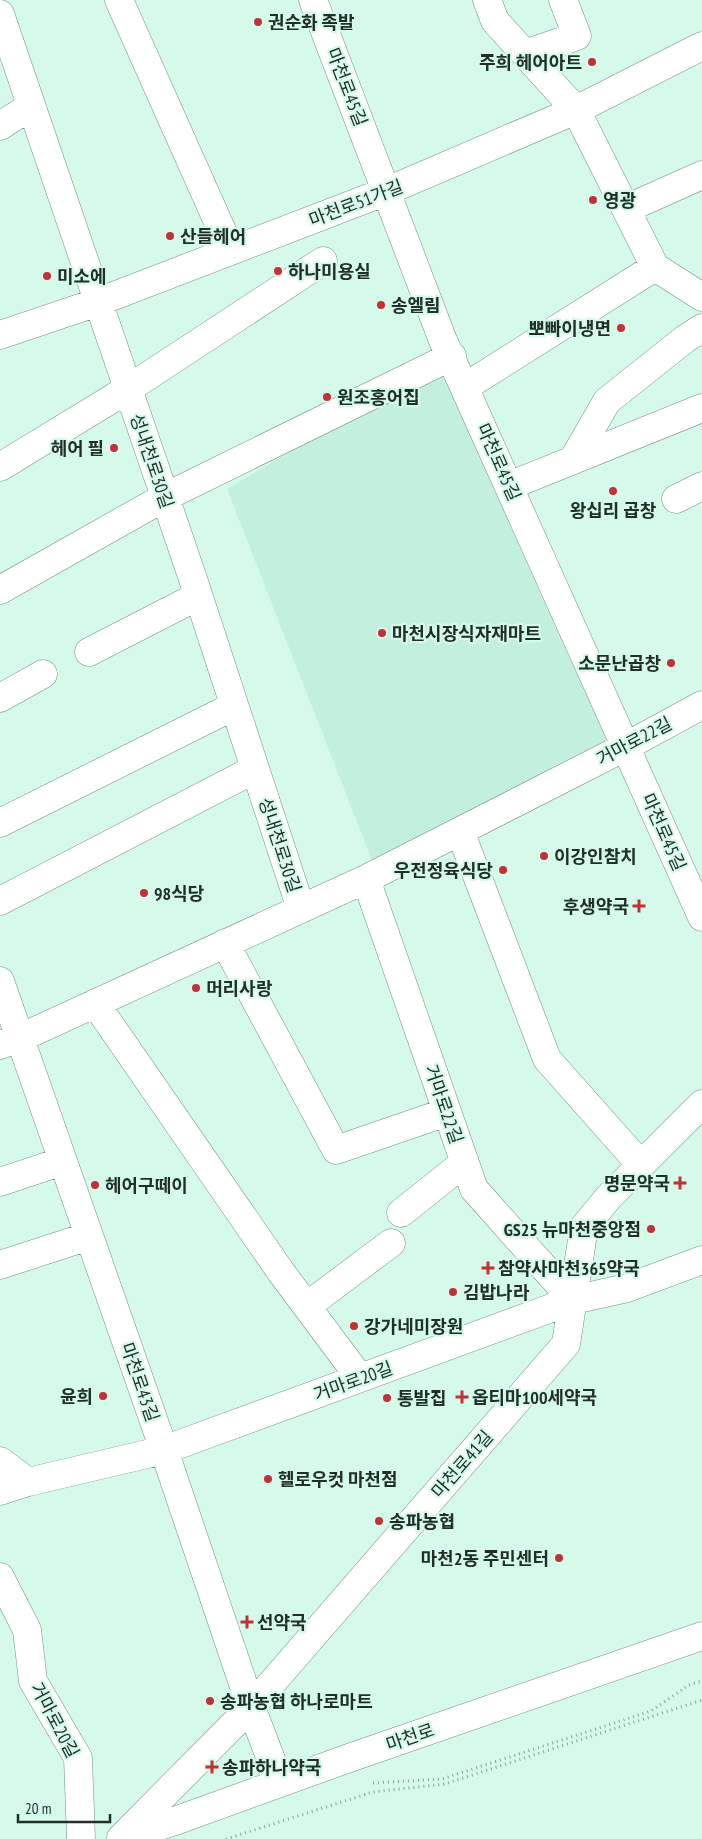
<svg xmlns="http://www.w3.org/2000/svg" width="702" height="1839" viewBox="0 0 702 1839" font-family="'PT Sans Narrow','Noto Sans KR',sans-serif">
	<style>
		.built { fill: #c3f0dc }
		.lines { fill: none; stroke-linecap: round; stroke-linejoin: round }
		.minor-casing { stroke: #6e9082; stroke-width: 29 }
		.path { stroke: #86a195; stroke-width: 3; stroke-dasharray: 1 4; stroke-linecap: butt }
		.minor { stroke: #fff; stroke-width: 28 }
		.poi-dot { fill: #c13136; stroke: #d5faea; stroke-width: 2 }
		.labels { text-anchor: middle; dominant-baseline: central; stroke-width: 4.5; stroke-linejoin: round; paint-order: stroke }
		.poi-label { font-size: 18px; font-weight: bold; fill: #212f29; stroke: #d5faea; text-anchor: start }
		.street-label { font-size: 18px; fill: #212f29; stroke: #d5faea }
	</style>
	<rect width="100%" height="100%" fill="#d5faea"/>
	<!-- built -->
	<path class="built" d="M452,356L625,747L377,873L227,489Z"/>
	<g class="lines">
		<defs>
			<path id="minor" d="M119,0L231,251
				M313,0L442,338L702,917
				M487,0L495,21L576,110L655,267L702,297
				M0,14L193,579L301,909
				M525,54L577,36L563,0
				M0,126L31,106
				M626,209L702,175
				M0,335L98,302L387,191L576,110L702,46
				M465,387L655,267
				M573,460L607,401L685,339L702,328
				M0,467L128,389L323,261
				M509,486L702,408
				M676,499L702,486
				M0,590L165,497L452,356
				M89,652L198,596
				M0,698L43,674
				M0,823L234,706
				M460,831L547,1059L641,1165
				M366,879L474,1189L573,1300
				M0,901L255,769
				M225,943L336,1150L447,1112
				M0,981L164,1450L251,1707L280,1783
				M95,1003L281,1272L360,1378
				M0,1045L20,1038L366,879L625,747L702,705
				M0,1182L63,1161
				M401,1213L465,1162
				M0,1265L89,1236
				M307,1306L391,1243
				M0,1461L28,1482
				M0,1491L28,1482L164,1450L573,1300L627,1288L702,1260
				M0,1577L27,1630L33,1681L78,1758L81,1839
				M125,1837L172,1822L352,1757L702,1636
				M121,1838L251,1707L566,1344L584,1227L608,1198L702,1104"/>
		</defs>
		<!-- minor casing -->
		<use href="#minor" class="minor-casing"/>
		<!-- path -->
		<path class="path" d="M373,1783L442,1779L651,1711L689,1685L702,1681
			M226,1839L373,1792L445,1784L702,1700"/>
		<!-- minor -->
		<use href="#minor" class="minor"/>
	</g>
	<!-- markers -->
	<g class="poi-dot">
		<circle cx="258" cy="22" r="5"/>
		<circle cx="592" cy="62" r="5"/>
		<circle cx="593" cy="200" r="5"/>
		<circle cx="170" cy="236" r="5"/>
		<circle cx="278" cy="271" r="5"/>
		<circle cx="47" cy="276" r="5"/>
		<circle cx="381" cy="305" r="5"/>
		<circle cx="621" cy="328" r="5"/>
		<circle cx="327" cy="397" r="5"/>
		<circle cx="114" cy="448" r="5"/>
		<circle cx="613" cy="491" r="5"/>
		<circle cx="382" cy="633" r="5"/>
		<circle cx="671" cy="663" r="5"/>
		<circle cx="544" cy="856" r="5"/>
		<circle cx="503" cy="870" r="5"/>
		<circle cx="144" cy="893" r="5"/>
		<path d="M636.5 898.5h5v5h5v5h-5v5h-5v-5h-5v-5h5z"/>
		<circle cx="196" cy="988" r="5"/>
		<path d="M677.5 1175.5h5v5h5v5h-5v5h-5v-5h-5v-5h5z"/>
		<circle cx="95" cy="1185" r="5"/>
		<circle cx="651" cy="1229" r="5"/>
		<path d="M485.5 1260.5h5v5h5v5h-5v5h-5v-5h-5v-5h5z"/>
		<circle cx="453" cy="1292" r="5"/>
		<circle cx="354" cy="1326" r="5"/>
		<circle cx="103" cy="1396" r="5"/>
		<path d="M459.5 1389.5h5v5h5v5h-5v5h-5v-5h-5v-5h5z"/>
		<circle cx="387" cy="1398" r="5"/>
		<circle cx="268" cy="1479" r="5"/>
		<circle cx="379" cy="1521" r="5"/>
		<circle cx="559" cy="1558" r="5"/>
		<path d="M244.5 1614.5h5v5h5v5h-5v5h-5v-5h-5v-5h5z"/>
		<circle cx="210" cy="1701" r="5"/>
		<path d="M209.5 1759.5h5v5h5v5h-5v5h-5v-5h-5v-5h5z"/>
	</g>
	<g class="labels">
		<!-- poi labels -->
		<g class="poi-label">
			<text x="268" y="22">권순화 족발</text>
			<text x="582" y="62" text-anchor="end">주희 헤어아트</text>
			<text x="603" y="200">영광</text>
			<text x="180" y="236">산들헤어</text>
			<text x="288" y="271">하나미용실</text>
			<text x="57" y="276">미소에</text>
			<text x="391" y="305">송엘림</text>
			<text x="611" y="328" text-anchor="end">뽀빠이냉면</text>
			<text x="337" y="397">원조홍어집</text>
			<text x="104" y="448" text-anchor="end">헤어 필</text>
			<text x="613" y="510" text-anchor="middle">왕십리 곱창</text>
			<text x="392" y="633">마천시장식자재마트</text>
			<text x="661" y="663" text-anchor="end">소문난곱창</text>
			<text x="554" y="856">이강인참치</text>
			<text x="493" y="870" text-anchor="end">우전정육식당</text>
			<text x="154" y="893">98식당</text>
			<text x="629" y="906" text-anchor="end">후생약국</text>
			<text x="206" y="988">머리사랑</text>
			<text x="670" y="1183" text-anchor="end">명문약국</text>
			<text x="105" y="1185">헤어구떼이</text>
			<text x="641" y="1229" text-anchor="end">GS25 뉴마천중앙점</text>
			<text x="498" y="1268">참약사마천365약국</text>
			<text x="463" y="1292">김밥나라</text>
			<text x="364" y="1326">강가네미장원</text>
			<text x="93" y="1396" text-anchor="end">윤희</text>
			<text x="472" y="1397">옵티마100세약국</text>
			<text x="397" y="1398">통발집</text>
			<text x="278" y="1479">헬로우컷 마천점</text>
			<text x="389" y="1521">송파농협</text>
			<text x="549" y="1558" text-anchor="end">마천2동 주민센터</text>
			<text x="257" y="1622">선약국</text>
			<text x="220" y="1701">송파농협 하나로마트</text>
			<text x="222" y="1767">송파하나약국</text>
		</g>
		<!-- street labels -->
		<g class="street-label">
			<text transform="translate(347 87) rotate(69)">마천로45길</text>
			<text transform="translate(356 203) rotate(-21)">마천로51가길</text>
			<text transform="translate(152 461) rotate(71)">성내천로30길</text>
			<text transform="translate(499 462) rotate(66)">마천로45길</text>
			<text transform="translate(634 741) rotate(-28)">거마로22길</text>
			<text transform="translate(664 832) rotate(66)">마천로45길</text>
			<text transform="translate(280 845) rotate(72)">성내천로30길</text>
			<text transform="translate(444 1104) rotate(71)">거마로22길</text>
			<text transform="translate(353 1381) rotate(-20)">거마로20길</text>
			<text transform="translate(140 1382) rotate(71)">마천로43길</text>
			<text transform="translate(462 1464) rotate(-49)">마천로41길</text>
			<text transform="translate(55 1720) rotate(62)">거마로20길</text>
			<text transform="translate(410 1737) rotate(-19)">마천로</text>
		</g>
	</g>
	<!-- scale -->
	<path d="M18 1814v8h92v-8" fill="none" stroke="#212f29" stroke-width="2.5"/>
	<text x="25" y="1814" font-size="15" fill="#212f29" stroke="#d5faea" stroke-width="4" paint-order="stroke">20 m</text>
</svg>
